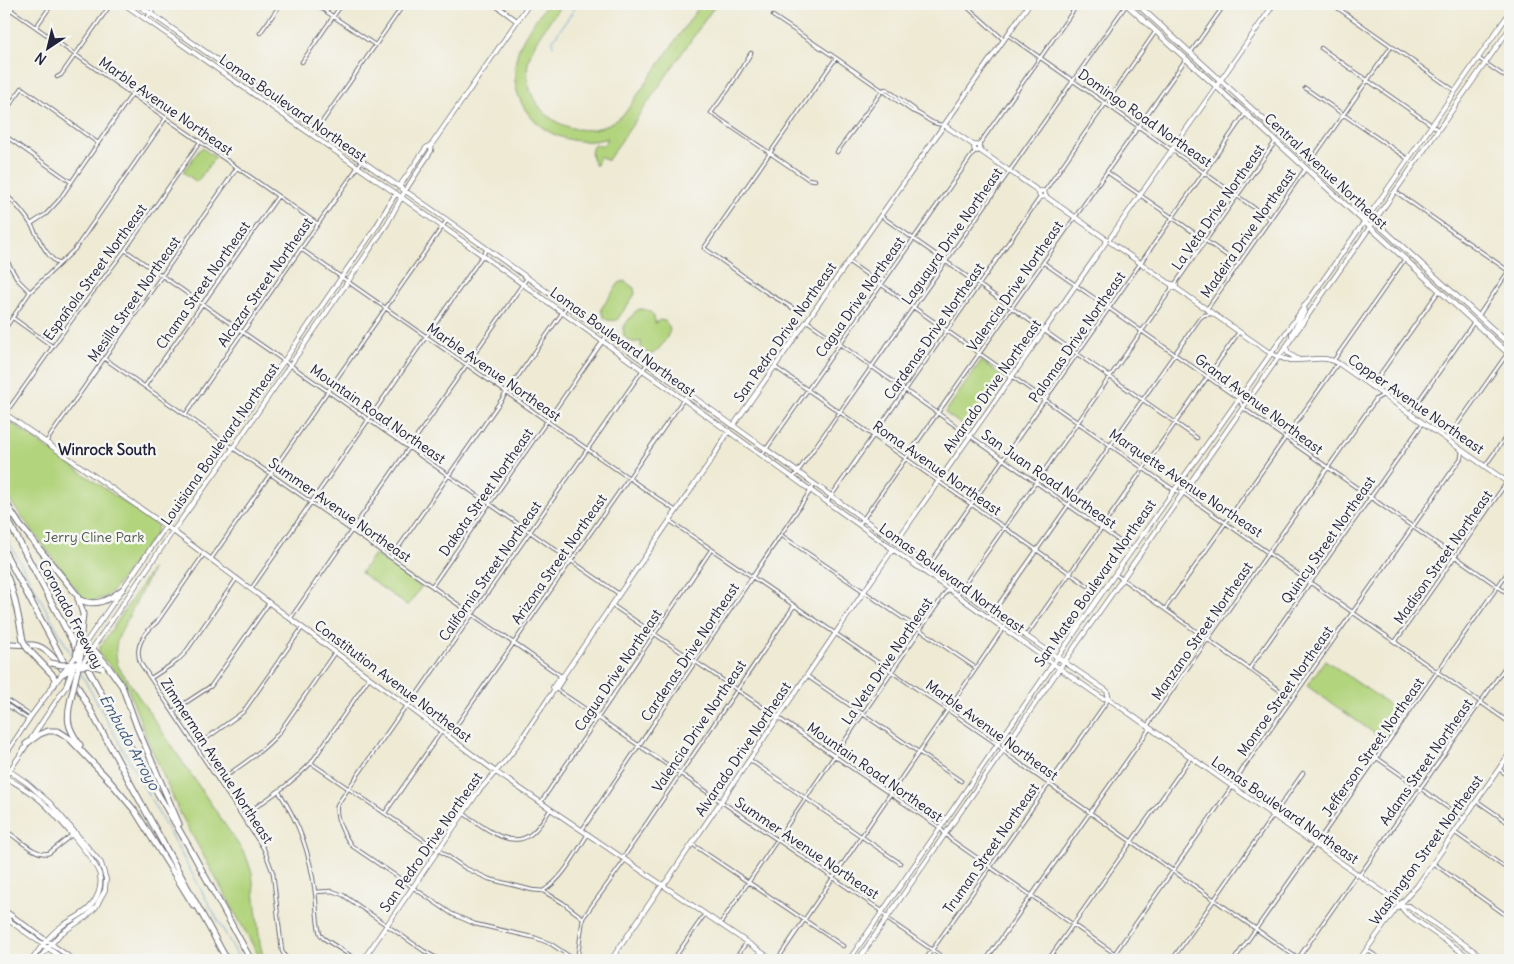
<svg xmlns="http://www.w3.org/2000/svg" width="1514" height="964" viewBox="0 0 1514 964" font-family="Delius,sans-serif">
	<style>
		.green { fill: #b2d47d; stroke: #6a7b5c }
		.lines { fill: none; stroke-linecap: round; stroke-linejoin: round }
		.stream { stroke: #64a6d8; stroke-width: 1 }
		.street-casing { stroke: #696871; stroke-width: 4.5 }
		.secondary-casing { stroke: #696871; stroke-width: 5.5 }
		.primary-casing { stroke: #696871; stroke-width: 6 }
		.highway-casing { stroke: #696871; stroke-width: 7 }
		.street { stroke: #fff; stroke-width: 2.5 }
		.secondary { stroke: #fff; stroke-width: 4 }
		.primary { stroke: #fff; stroke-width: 4.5 }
		.highway { stroke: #fff; stroke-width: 5 }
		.secondary-bridge-casing { stroke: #696871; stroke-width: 5.5; stroke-linecap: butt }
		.highway-bridge-casing { stroke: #696871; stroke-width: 7; stroke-linecap: butt }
		.secondary-bridge { stroke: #fff; stroke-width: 4 }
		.highway-bridge { stroke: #fff; stroke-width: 5 }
		.labels { text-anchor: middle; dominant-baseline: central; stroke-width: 5; stroke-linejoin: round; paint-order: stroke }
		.street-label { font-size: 14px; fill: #22223b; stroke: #f6f6f2 }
		.park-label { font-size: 14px; fill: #4d574f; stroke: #f6f6f2 }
		.neighbourhood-label { font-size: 15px; font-weight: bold; fill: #22223b; stroke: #f6f6f2 }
		.water-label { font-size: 15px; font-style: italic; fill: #3c577a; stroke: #f6f6f2 }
	</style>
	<rect width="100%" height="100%" fill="#f6f6f2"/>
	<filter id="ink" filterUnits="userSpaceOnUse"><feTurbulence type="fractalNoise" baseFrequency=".02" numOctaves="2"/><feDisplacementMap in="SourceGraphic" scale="10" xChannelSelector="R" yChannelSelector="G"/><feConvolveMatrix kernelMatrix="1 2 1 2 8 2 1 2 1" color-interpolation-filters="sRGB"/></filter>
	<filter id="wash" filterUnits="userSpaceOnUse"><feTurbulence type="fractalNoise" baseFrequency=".0096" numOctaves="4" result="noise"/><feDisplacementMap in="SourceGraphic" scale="20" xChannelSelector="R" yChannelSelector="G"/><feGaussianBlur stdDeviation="1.12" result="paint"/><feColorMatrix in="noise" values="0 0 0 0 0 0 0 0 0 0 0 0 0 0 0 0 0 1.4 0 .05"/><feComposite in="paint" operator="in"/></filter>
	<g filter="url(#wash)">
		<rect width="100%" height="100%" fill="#eeead4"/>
		<!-- green -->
		<path class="green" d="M547,4H562C550,22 532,41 528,63C521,103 560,138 599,128C609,125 618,119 625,113L701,4H716L608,160H606L600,156L597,165H595C592,158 589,152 594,145L603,146L608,138C558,153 506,115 516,60C519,39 535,21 547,4Z
			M202,148L215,157L197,182L183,172L200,149Z
			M624,281L634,288L635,294L617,320C607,322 603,319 601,309L619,283Z
			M640,309C649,309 655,314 655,323L660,320L665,321L670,328C670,334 661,348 655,352C652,355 648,354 644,352L641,347V341C634,344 630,342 624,336L623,327L636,311Z
			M981,361L1005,378L969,430L945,413Z
			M4,418L158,526L156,533L115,588L106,597L93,601L84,599L13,505L4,489Z
			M374,554L421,587L408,606L361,573Z
			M153,568L118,638C114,649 116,656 118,666L246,856L252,873L260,944L264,960H261L180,813L148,741L128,689L120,676L98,653L100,647Z
			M1325,660L1403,714L1384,740L1307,686Z"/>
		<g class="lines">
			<!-- stream -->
			<path class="stream" d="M553,46V40L578,4
				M4,533L73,658
				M79,670L240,960"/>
		</g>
	</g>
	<g filter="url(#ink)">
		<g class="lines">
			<defs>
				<path id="street" d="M218,4H219
					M315,4L375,45
					M964,4L1004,40
					M1332,4L1455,91
					M4,5L318,224
					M773,16L836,58L912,111C926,115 927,124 944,125
					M146,19L157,4
					M36,27L52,4
					M260,33L281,4
					M1008,35L1270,219
					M1321,48L1439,130
					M1191,52L1225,4
					M751,53L728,90L711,113L808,179L815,180
					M1478,58L1510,80
					M302,62L342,4
					M57,77L61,75L111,4
					M1305,88L1408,159
					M883,90L886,89L914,109L916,112
					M4,113L22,88L98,143
					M4,135L71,182
					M313,135L404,4
					M978,146L1078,4
					M837,152L883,90
					M1310,162L1391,47
					M1107,172L1239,264
					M1044,192L1156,31
					M1396,192L1510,272
					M4,193C15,203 25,214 32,226C40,240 45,255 59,264
					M881,216L1197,438
					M31,224L46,214L59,200L132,94
					M301,249L676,511
					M125,250L619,594
					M4,256L18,280L30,292
					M849,262L1174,490L1183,493L1510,723
					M1044,263L1239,399L1243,408L1510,595
					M1175,284L1275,142
					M1207,309L1306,168
					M801,313L766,292L704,248L836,58
					M1479,315L1510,269
					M13,318L52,346
					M807,321L1132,550
					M4,330L30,292L75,249L166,118
					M105,359L561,676
					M1334,360L1405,259
					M775,367L1088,586
					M145,386L278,196
					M1371,387L1439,291
					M1410,413L1474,322
					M5,414L71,321L125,250L200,142
					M185,415L362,161
					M1447,439L1507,354
					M46,442L237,168
					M762,455L975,151
					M1485,466L1510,431
					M794,477L1127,4
					M827,502L1041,196
					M670,521L948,710L997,744L1008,755L1300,960
					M859,525L1186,59
					M781,535L976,668
					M204,554L157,622C144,633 133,647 141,664L264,849L273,873L282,951L287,960
					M391,558L567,306
					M211,559L447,220
					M924,572L1245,114
					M1115,574L1292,699
					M4,579L6,592L4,636
					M432,586L607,335
					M251,589L487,249
					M957,595L1172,288
					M612,605L939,827L950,839L1124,960
					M1165,609L1338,363
					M989,618L1200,318L1204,315L1211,314
					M290,619L527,278
					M1026,636L1239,332
					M1395,642L1507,482
					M1249,669L1423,423
					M807,676L961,781
					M151,678L177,661L185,653L237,578
					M556,689L882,911L887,919L947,960
					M4,698L31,716
					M4,703L29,720
					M173,711L211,686L269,603
					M1147,726L1376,399L1383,395
					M449,736L688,393
					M196,746L243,712L302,628
					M1377,758L1464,819
					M750,760L900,863
					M311,763L465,868L489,879L532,890L543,891L563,903L583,918
					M1499,769L1510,777
					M219,781C240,766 261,753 278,734L335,652
					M279,792C300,824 310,854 315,892C317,906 316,920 320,934L323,938L357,960
					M1477,801L1510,824
					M541,802L711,550
					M385,813L441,732
					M463,813C481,825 510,851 531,834C539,828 545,817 551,809
					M243,816C267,799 291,784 311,763L369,678
					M4,830C17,836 34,857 49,853L73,834
					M582,830L815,484
					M1454,832L1510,871
					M692,844L843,946
					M623,858L794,606
					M1433,863L1510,918
					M1359,876L1510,660
					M543,891C563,879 575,854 588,834
					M315,892L332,891L343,895L424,951L440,960
					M720,924L952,583
					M4,925L11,915
					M1367,950L1382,960
					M575,959L578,954L583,918L625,860
					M575,960L551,944L536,938L475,924L452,914L352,846C344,835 335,819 337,805L403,710L410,704L647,364
					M673,960L705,914
					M734,960L747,942
					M777,960L1007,623
					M925,960L1108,700
					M986,960L1150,728
					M1048,960L1191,757
					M1110,960L1229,791L1244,767L1461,458L1462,450
					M1172,960L1303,773
					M1234,960L1510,569
					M1297,960L1357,874
					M1503,960L1510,950"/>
				<path id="secondary" d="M124,4L401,197L1049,661L1102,698L1109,699L1274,816L1396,901L1406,913L1473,960
					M137,4L447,220L1026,636L1107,691L1109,699
					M494,4L517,21
					M4,19L14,4
					M944,125L975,146
					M974 148a3 3 0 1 1 6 0a3 3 0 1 1-6 0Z
					M979,150L1040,192
					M399,187L426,148L432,144
					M1039 194a3 3 0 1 1 6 0a3 3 0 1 1-6 0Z
					M1045,196L1106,239
					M1110,238L1274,4
					M1110,242L1172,285
					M1172,284L1176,285L1175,288H1172Z
					M1176,288L1267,351C1274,355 1281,359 1289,360C1306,362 1322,354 1338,363L1510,484
					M1292,338V333L1305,311L1304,306
					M1286,347L1288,353L1299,360
					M4,413L173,531L496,772L773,960
					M733,426L1029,4
					M896,542L1106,242
					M86,642L198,480L284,361L376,227L396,193
					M92,649L173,531L233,448L362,261L387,224L405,191L431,151L432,144L529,4
					M554,690L556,689L563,678V676
					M4,757L31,716L59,678
					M4,767L27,783L50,803L101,863L106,879L105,890L96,907L86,917L60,934L38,960
					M8,773L67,685
					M4,776C15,783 28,790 39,799C52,810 99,863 100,877C102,888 97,898 91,906C84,915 72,919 62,926C50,934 40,948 32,960
					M1400,905L1409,906L1487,960
					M4,910L68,956L71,960
					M4,917L65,960
					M363,960L478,792L506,760L513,751L554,690L553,687L561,676H563L712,459L729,431
					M611,960L660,888L666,882L893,549
					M849,960L1115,574L1389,187L1510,12
					M858,960L1064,662L1510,28
					M1359,960L1395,910L1417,886L1510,753"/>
				<path id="primary" d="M1126,4L1510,355
					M1137,4L1510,345"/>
				<path id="highway" d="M4,500L20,525L77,595L83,614L81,632
					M4,513L78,652
					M4,551L67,668
					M4,570C15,592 18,616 23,640
					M78,599C95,608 109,600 123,589
					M4,643C13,645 23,644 33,645C48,647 57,662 66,674
					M27,648L52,674L55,679L54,685
					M93,649L107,665L122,686L137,727L179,824
					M85,663L124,736L188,845L251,960
					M74,664L79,662L77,672
					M74,680L227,960
					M71,698C66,720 67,727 80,745
					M26,744L40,734L48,731H58L69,738L108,779L135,811L194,906"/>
			</defs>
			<!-- street casing -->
			<use href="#street" class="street-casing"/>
			<!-- secondary casing -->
			<use href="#secondary" class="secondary-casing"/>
			<!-- primary casing -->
			<use href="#primary" class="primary-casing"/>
			<!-- highway casing -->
			<use href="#highway" class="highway-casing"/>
			<!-- street -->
			<use href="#street" class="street"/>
			<!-- secondary -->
			<use href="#secondary" class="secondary"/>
			<!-- primary -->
			<use href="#primary" class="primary"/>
			<!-- highway -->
			<use href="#highway" class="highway"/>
			<defs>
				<path id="secondary-bridge" d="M81,666L91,651
					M59,678L76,656"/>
				<path id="highway-bridge" d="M23,640L27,648
					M76,657L81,632
					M79,662L83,646
					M51,663L62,665L74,664
					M81,666L91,665L102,668
					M62,674L73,668
					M67,685L73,668
					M71,698L77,672"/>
			</defs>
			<!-- secondary-bridge casing -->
			<use href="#secondary-bridge" class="secondary-bridge-casing"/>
			<!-- highway-bridge casing -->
			<use href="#highway-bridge" class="highway-bridge-casing"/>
			<!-- secondary-bridge -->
			<use href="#secondary-bridge" class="secondary-bridge"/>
			<!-- highway-bridge -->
			<use href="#highway-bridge" class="highway-bridge"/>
		</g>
	</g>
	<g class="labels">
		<!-- street labels -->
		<g class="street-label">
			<text transform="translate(166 106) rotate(35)">Marble Avenue Northeast</text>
			<text transform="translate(293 108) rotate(35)">Lomas Boulevard Northeast</text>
			<text transform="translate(1145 118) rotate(35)">Domingo Road Northeast</text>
			<text transform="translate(1326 171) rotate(43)">Central Avenue Northeast</text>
			<text transform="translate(1218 207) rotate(-55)">La Veta Drive Northeast</text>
			<text transform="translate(1248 233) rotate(-55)">Madeira Drive Northeast</text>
			<text transform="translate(952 236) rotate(-55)">Laguayra Drive Northeast</text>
			<text transform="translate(95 272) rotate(-54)">Española Street Northeast</text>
			<text transform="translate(265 282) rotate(-55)">Alcazar Street Northeast</text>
			<text transform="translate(203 285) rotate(-55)">Chama Street Northeast</text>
			<text transform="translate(1015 286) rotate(-55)">Valencia Drive Northeast</text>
			<text transform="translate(860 297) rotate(-55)">Cagua Drive Northeast</text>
			<text transform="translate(134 299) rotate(-55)">Mesilla Street Northeast</text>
			<text transform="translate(934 331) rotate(-55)">Cardenas Drive Northeast</text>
			<text transform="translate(785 332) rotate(-55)">San Pedro Drive Northeast</text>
			<text transform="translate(1077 337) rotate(-55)">Palomas Drive Northeast</text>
			<text transform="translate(623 342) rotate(36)">Lomas Boulevard Northeast</text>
			<text transform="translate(494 372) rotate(35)">Marble Avenue Northeast</text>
			<text transform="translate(992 386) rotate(-55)">Alvarado Drive Northeast</text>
			<text transform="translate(1259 404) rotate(37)">Grand Avenue Northeast</text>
			<text transform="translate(1416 404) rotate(35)">Copper Avenue Northeast</text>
			<text transform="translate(378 414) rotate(35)">Mountain Road Northeast</text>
			<text transform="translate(220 444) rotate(-55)">Louisiana Boulevard Northeast</text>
			<text transform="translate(937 468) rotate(35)">Roma Avenue Northeast</text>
			<text transform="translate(1049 479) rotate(35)">San Juan Road Northeast</text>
			<text transform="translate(1186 483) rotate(34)">Marquette Avenue Northeast</text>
			<text transform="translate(486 492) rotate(-55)">Dakota Street Northeast</text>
			<text transform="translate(340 510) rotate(35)">Summer Avenue Northeast</text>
			<text transform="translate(1328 540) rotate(-55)">Quincy Street Northeast</text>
			<text transform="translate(1443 557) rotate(-55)">Madison Street Northeast</text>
			<text transform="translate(559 559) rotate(-55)">Arizona Street Northeast</text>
			<text transform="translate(490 571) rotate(-55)">California Street Northeast</text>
			<text transform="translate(952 578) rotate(36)">Lomas Boulevard Northeast</text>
			<text transform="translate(1095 583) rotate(-55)">San Mateo Boulevard Northeast</text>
			<text transform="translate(71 614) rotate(62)">Coronado Freeway</text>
			<text transform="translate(1202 631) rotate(-55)">Manzano Street Northeast</text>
			<text transform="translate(690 652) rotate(-56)">Cardenas Drive Northeast</text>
			<text transform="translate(887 661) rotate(-56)">La Veta Drive Northeast</text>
			<text transform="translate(618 670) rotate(-56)">Cagua Drive Northeast</text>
			<text transform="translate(393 681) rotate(37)">Constitution Avenue Northeast</text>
			<text transform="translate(1285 691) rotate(-55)">Monroe Street Northeast</text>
			<text transform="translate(699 726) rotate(-56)">Valencia Drive Northeast</text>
			<text transform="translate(992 730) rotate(36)">Marble Avenue Northeast</text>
			<text transform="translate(1373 747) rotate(-55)">Jefferson Street Northeast</text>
			<text transform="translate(743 749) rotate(-56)">Alvarado Drive Northeast</text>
			<text transform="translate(217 761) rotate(57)">Zimmerman Avenue Northeast</text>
			<text transform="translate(1426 762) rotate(-55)">Adams Street Northeast</text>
			<text transform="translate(875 772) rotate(35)">Mountain Road Northeast</text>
			<text transform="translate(1285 810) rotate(35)">Lomas Boulevard Northeast</text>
			<text transform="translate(431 842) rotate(-55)">San Pedro Drive Northeast</text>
			<text transform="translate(807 848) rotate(34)">Summer Avenue Northeast</text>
			<text transform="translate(991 848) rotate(-55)">Truman Street Northeast</text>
			<text transform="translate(1426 850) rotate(-54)">Washington Street Northeast</text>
		</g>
		<!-- park labels -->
		<g class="park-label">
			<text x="94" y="537">Jerry Cline Park</text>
		</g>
		<!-- neighbourhood labels -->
		<g class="neighbourhood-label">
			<text x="107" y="449">Winrock South</text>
		</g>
		<!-- water labels -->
		<g class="water-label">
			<text transform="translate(130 742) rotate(61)">Embudo Arroyo</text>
		</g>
	</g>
	<!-- margin -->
	<rect width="1514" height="964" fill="none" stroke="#f6f6f2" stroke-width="20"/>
	<!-- north arrow -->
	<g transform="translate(48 48) rotate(215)" stroke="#f6f6f2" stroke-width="4" paint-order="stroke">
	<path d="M0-4L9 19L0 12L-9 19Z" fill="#22223b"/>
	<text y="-8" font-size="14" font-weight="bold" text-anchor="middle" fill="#22223b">N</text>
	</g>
</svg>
